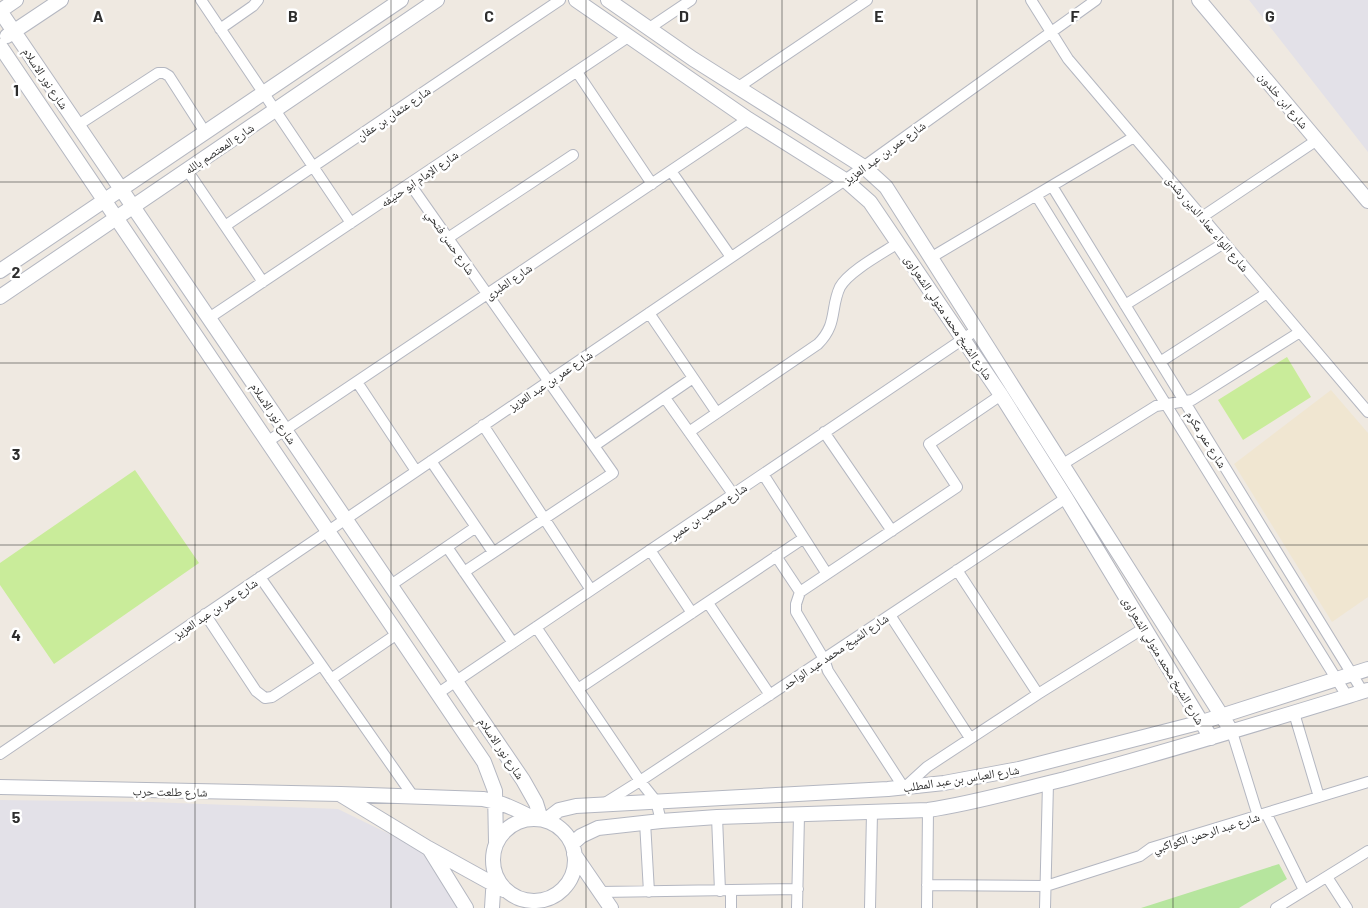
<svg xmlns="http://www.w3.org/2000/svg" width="1368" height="908" viewBox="0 0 1368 908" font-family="Barlow,'Noto Naskh Arabic',sans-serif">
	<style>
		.industrial { fill: #e3e1e8 }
		.education { fill: #f0e6d1 }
		.green { fill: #b6e59e }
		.pitch { fill: #c9ec9a }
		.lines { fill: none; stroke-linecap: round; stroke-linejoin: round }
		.street-casing { stroke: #b4b7c1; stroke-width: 12 }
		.secondary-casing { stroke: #b4b7c1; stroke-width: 16 }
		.street { stroke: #fff; stroke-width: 10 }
		.secondary { stroke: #fff; stroke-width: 14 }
		.grid { fill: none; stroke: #2e2e2e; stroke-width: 1; stroke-opacity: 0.55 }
		.labels { text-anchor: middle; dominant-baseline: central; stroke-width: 5; stroke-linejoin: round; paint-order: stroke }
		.street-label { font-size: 12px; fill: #2e2e2e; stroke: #fff }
		.grid-label { font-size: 16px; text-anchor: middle; font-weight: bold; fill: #2e2e2e; stroke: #fff; stroke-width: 5; stroke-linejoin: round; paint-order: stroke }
	</style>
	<rect width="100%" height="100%" fill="#efe9e1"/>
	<!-- industrial -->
	<path class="industrial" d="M1249,0H1368V152Z
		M0,800L150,802L338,809L424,851L458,908H0Z"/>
	<!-- education -->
	<path class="education" d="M1331,390L1368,433V597L1332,622L1234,464Z"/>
	<!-- green -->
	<path class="green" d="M1279,864L1287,879L1239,908H1141Z"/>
	<!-- pitch -->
	<path class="pitch" d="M1287,357L1311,397L1243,440L1218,400Z
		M135,470L199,563L54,664L0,585V563Z"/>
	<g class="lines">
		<defs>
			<path id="street" d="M201,0L351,223
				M1031,0L1068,59L1368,412
				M220,29L253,6L258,0
				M648,29L691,0
				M577,72L652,184
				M737,88L867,0
				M78,125L158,73H164L169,76L205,132
				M187,170L263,282
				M671,171L731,257
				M410,184L613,473L464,572
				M1052,186L1363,692
				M1036,195L1347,696
				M1202,217L1317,140
				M225,226L560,0
				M448,238L573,155
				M932,257L1134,137
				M1125,305L1224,243
				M649,313L717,413
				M209,318L628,37
				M1160,362L1267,293
				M357,382L416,471
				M665,398L733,494
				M483,425L591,590
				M689,432L818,344C838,324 830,308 840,287C849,271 883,253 898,243
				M824,432L892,531
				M267,442L748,119
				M594,446L693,378
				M431,461L493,552
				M1063,464L1156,406L1192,400L1300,332
				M763,474L827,574
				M447,547L513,643
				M650,550L692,613
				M776,556L800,592L796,604V612L824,659L828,671L904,788L927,767L1038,694L1144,628
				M957,570L1038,694
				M260,577L413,796
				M391,585L476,527
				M800,592L957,487L929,444L1001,395
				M708,603L770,695
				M205,614L256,691L265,698L272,697L321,665
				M890,615L970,738
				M536,627L640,781L656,801L661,821
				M331,679L397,634
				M578,689L804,538
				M437,694L978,329
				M1294,713L1319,797
				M1232,732L1258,816
				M0,754L845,180L1096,0
				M605,803L640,781L1066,498
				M1266,813L1304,890
				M717,817L720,891
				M645,822L649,892
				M1327,877L1347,908
				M927,885L1046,886L1140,856L1151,848L1368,782
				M600,892L798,889
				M731,908V890
				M797,908L799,815
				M870,908L872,813
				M927,908L928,810
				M1045,908L1048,783
				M1276,908L1368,851"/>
			<path id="secondary" d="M576,0L748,119L845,180L870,202L1001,395L1066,498L1211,738
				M608,0L693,59L864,167L886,187L1232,732
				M1199,0L1368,201
				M0,11L523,780L536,803L541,819
				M0,11L16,0
				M7,36L61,0
				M0,46L484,762L495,791L496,842
				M0,271L401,0
				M0,297L437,0
				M0,787L341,794L483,799C502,802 517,810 535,819
				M341,795L428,848L504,890
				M493 860a41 41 0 1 1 82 0a41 41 0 1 1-82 0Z
				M546,820L559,810L576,806L888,789L944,783L1019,769L1202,722L1368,669
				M572,844L581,836L598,828L661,821L717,817L928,810C975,803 1019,790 1065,779C1167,752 1267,721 1368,690
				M430,850L466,908
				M574,854L611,908
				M492,908L494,876"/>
		</defs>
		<!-- street casing -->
		<use href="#street" class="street-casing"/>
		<!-- secondary casing -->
		<use href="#secondary" class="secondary-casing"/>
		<!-- street -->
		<use href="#street" class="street"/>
		<!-- secondary -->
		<use href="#secondary" class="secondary"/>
	</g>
	<!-- grid -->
	<path class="grid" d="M195,0V908M391,0V908M586,0V908M782,0V908M977,0V908M1173,0V908M0,182H1368M0,363H1368M0,545H1368M0,726H1368"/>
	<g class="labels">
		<!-- street labels -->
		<g class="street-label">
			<text transform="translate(46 78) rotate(56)">شارع نور الاسلام</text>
			<text transform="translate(1284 100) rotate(50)">شارع ابن خلدون</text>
			<text transform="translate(393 113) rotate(-34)">شارع عثمان بن عفان</text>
			<text transform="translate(219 148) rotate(-34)">شارع المعتصم بالله</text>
			<text transform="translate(884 152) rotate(-36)">شارع عمر بن عبد العزيز</text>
			<text transform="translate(419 178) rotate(-34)">شارع الإمام ابو حنيفه</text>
			<text transform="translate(1208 223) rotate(50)">شارع اللواء عماد الدين رشدى</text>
			<text transform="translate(451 242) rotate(55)">شارع حسن فتحي</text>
			<text transform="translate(508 281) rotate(-34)">شارع الطبرى</text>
			<text transform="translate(949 317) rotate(56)">شارع الشيخ محمد متولي الشعراوى</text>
			<text transform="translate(550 380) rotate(-34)">شارع عمر بن عبد العزيز</text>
			<text transform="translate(274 413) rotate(56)">شارع نور الاسلام</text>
			<text transform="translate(1207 439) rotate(58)">شارع عمر مكرم</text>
			<text transform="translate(708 511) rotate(-34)">شارع مصعب بن عمير</text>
			<text transform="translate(215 608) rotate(-34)">شارع عمر بن عبد العزيز</text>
			<text transform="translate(835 651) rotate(-34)">شارع الشيخ محمد عبد الواحد</text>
			<text transform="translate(1164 660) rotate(59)">شارع الشيخ محمد متولي الشعراوى</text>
			<text transform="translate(502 748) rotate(56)">شارع نور الاسلام</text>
			<text transform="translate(961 778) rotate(-9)">شارع العباس بن عبد المطلب</text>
			<text transform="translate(170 791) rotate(1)">شارع طلعت حرب</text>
			<text transform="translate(1206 832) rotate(-17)">شارع عبد الرحمن الكواكبي</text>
		</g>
	</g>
	<g class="grid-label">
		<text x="98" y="22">A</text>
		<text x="293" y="22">B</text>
		<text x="489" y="22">C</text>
		<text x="684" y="22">D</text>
		<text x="879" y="22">E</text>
		<text x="1075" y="22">F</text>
		<text x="1270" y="22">G</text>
		<text x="16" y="96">1</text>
		<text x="16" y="278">2</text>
		<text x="16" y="460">3</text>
		<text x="16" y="641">4</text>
		<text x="16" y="823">5</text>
	</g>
</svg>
